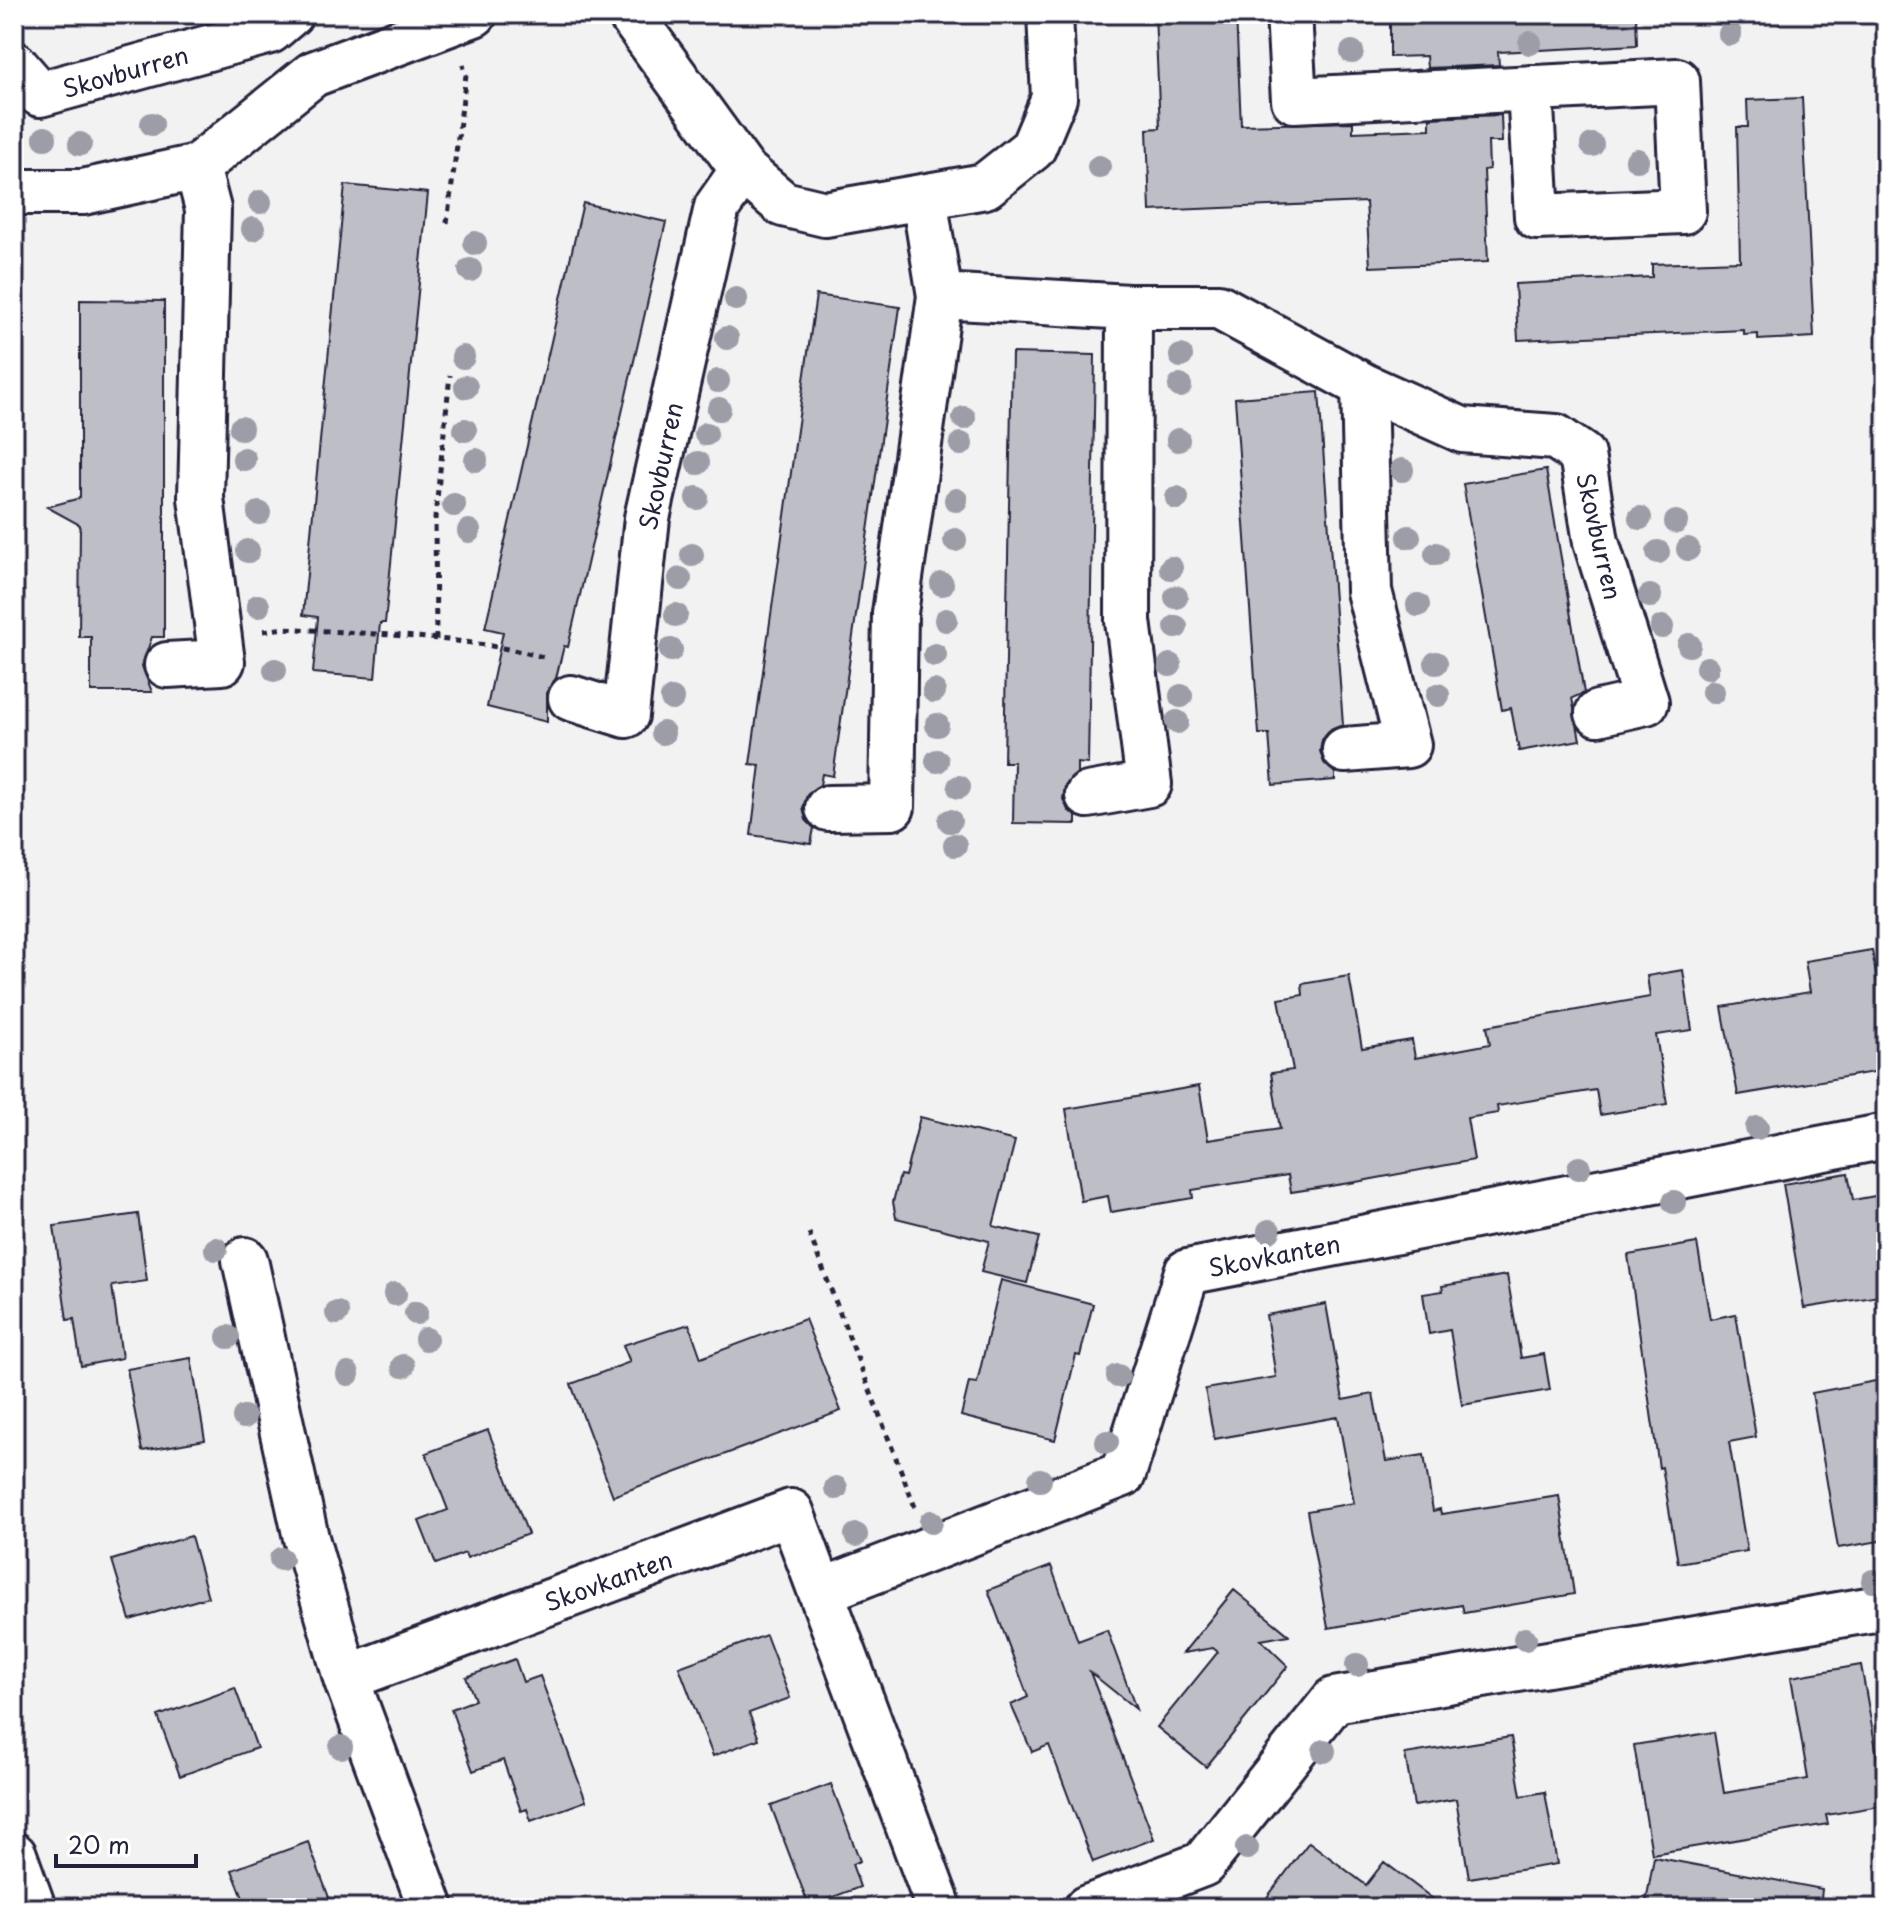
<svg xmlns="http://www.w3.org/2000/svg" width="1900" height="1922" viewBox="0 0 1900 1922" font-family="'Playpen Sans',sans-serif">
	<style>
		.building { fill: #bebec6; stroke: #22223b; stroke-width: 2 }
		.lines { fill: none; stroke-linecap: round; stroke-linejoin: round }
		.minor-casing { stroke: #22223b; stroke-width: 50 }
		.path { stroke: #22223b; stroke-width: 5; stroke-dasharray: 6 6; stroke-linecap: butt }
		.minor { stroke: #fff; stroke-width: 44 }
		.tree { fill: #9d9da8 }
		.labels { text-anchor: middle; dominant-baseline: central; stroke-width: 7; stroke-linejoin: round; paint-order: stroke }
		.street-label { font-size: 24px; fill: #22223b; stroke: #fff }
	</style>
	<rect width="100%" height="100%" fill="#f2f2f3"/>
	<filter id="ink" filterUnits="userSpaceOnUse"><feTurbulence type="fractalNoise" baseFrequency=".0125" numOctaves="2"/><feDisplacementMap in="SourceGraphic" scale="16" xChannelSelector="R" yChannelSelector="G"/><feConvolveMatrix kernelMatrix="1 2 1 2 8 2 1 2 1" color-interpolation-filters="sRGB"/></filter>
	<g filter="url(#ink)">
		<!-- building -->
		<path class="building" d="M1155,14H1236L1241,125L1353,122V132L1430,129V118L1501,115L1502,142H1488L1489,169L1484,170L1488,262L1370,267L1366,202L1150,211L1147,129L1160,128Z
			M1390,14H1636L1637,45L1498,52L1499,65L1427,68L1426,56L1390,57Z
			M1802,98L1814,337L1758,340V334L1744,335V330L1518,340L1515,284L1652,277V264L1740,261L1737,127H1748L1747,100Z
			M345,185L428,193L385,623H380L375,678L313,673L318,617L303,615Z
			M583,203L666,222L568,647L564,646L556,678L547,691V722L487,707L503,632L485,628Z
			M816,295L900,307L833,776L822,774L820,785L807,795L803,808L806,820L814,828L811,844L751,835L760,765L750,764Z
			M80,300L164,301V637H152L142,666L152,692H91V637H79L80,525L47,507L80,498Z
			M1012,353L1095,355L1088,764L1077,763V773L1065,786L1063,799L1068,810L1076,816V824L1013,823L1014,762H1004Z
			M1319,392L1343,725L1330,730L1322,740L1320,751L1324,763L1335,773V780L1273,785L1269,734H1259L1235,398Z
			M1546,470L1584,693L1572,698L1580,740L1519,751L1511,708L1502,710L1463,484Z
			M1872,950L1877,981L1886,979V1070L1738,1095L1722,1007L1810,992L1805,961Z
			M1683,970L1692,1030L1656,1035L1667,1104L1600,1115L1596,1090L1497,1106L1498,1113L1467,1118L1474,1160L1356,1182L1291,1192L1288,1175L1192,1190L1193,1198L1111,1212L1108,1196L1081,1201L1066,1109L1199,1086L1208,1140L1280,1129L1271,1073L1293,1070L1279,999L1303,995L1302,984L1349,976L1362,1048L1412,1040L1415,1058L1490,1044L1487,1026L1650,997L1647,976Z
			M920,1117L1015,1141L993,1226L1039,1237L1027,1283L981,1272L989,1241L896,1218L893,1202L900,1175L905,1176Z
			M1848,1173L1853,1200L1886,1194V1295L1804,1308L1783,1184Z
			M138,1214L147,1281L112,1286L122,1358L81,1366L74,1319L67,1320L54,1226Z
			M1697,1243L1710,1319L1736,1314L1756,1437L1729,1442L1747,1551L1678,1563L1662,1467L1659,1468L1628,1255Z
			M1507,1275L1521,1358L1544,1354L1550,1390L1462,1405L1450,1330L1429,1334L1423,1294L1443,1291L1442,1286Z
			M1001,1280L1093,1304L1080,1356L1076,1355L1055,1440L961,1416L969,1382L977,1383Z
			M1326,1304L1343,1400L1373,1394L1386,1461L1424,1455L1433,1511L1440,1509L1441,1514L1559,1496L1574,1594L1464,1613L1462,1605L1328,1628L1307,1511L1354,1503L1338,1417L1214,1439L1205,1389L1276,1377L1266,1315Z
			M805,1319L841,1411L613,1496L571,1384L630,1362L623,1345L689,1324L701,1358Z
			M191,1358L205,1440L142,1451L127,1369Z
			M1886,1379V1540L1838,1548L1812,1393Z
			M488,1430L528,1534L467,1558L465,1553L436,1564L419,1521L448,1510L426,1453Z
			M191,1536L208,1597L130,1620L112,1560Z
			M1051,1566L1078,1641L1107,1630L1136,1709L1090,1672L1154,1839L1093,1862L1049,1745L1032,1752L1011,1705L1028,1697L988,1590Z
			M1234,1590L1289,1635L1261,1640L1288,1666L1206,1767L1157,1727L1218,1652L1213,1648L1183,1653Z
			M766,1635L790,1698L749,1713L759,1739L713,1756L679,1667Z
			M515,1659L523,1682L540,1676L586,1801L531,1821L527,1809L521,1811L503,1760L473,1771L451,1709L475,1700L466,1677Z
			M1861,1665L1886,1805L1826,1815L1828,1824L1652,1854L1634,1745L1714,1732L1724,1793L1808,1779L1791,1677Z
			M235,1688L257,1748L180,1776L158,1716Z
			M1511,1737L1521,1796L1545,1792L1557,1864L1469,1878L1456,1799L1414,1806L1405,1754Z
			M831,1784L860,1861L852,1864L860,1887L809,1906L771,1806Z
			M308,1842L333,1908H273L243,1898L232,1870Z
			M1309,1842L1366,1885L1384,1862L1445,1908H1259Z
			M1654,1857L1822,1889L1820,1908H1645Z"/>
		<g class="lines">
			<defs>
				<path id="minor" d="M630,14L743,170L783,204L825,214L985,186L1033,148L1054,98L1050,14
					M1289,14L1294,100L1677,81L1683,211L1537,217L1530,88
					M14,64L40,94L270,31L290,14
					M14,192H83L197,167L313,74L474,14
					M940,296L1129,307H1219L1364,386L1462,430L1556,437L1582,455L1596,542L1646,702L1598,713
					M167,665L222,662L201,498L208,209L197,167
					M571,698L626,715L647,518L717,207L743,170
					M1345,750L1408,745L1369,591L1364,386
					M1088,795L1149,784L1128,621L1129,307
					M828,808L892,807L895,613L940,296L924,198
					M245,1260L306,1538L346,1678L431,1908
					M822,1591L1123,1474L1187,1272L1886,1136
					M346,1678L791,1512L939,1908
					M14,1855L33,1908
					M1087,1908L1203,1864L1334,1700L1886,1607"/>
			</defs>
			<!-- minor casing -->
			<use href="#minor" class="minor-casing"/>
			<!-- path -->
			<path class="path" d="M447,223L466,75L463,65
				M263,631L285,628C372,635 462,635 547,658
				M436,640L435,518L450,375
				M809,1233L915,1507"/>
			<!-- minor -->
			<use href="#minor" class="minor"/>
		</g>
		<!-- trees -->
		<g class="tree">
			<circle cx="1730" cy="34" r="12"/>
			<circle cx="1530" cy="43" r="12"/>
			<circle cx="1352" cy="52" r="12"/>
			<circle cx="152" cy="124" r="12"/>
			<circle cx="45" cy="138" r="12"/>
			<circle cx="80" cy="144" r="12"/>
			<circle cx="1592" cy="145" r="12"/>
			<circle cx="1637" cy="160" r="12"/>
			<circle cx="1099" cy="167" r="12"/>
			<circle cx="260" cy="202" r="12"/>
			<circle cx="253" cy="229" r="12"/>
			<circle cx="475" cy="243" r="12"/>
			<circle cx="470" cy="270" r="12"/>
			<circle cx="736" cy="299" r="12"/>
			<circle cx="727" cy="338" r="12"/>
			<circle cx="1181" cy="356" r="12"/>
			<circle cx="463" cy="357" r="12"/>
			<circle cx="718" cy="381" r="12"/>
			<circle cx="1180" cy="386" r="12"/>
			<circle cx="466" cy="387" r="12"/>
			<circle cx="719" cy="409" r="12"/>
			<circle cx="964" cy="418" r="12"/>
			<circle cx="241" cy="428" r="12"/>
			<circle cx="465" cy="430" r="12"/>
			<circle cx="706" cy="434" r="12"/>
			<circle cx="1178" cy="440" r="12"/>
			<circle cx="961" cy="444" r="12"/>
			<circle cx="244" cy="459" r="12"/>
			<circle cx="476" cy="460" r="12"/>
			<circle cx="698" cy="463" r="12"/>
			<circle cx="1402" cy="470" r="12"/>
			<circle cx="697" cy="498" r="12"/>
			<circle cx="1177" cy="498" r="12"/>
			<circle cx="956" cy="500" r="12"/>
			<circle cx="454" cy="505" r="12"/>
			<circle cx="259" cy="513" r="12"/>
			<circle cx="1640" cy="518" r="12"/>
			<circle cx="1676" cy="522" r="12"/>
			<circle cx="469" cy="531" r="12"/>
			<circle cx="1409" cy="537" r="12"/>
			<circle cx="955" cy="540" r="12"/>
			<circle cx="1688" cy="549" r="12"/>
			<circle cx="248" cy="551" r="12"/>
			<circle cx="1658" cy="552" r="12"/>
			<circle cx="1436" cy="554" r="12"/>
			<circle cx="692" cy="555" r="12"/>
			<circle cx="1171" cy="568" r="12"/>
			<circle cx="680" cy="579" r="12"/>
			<circle cx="942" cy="584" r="12"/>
			<circle cx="1650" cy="596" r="12"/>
			<circle cx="1176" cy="597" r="12"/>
			<circle cx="1418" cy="605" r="12"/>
			<circle cx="258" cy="606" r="12"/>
			<circle cx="676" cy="615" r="12"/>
			<circle cx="946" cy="620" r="12"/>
			<circle cx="1176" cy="627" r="12"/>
			<circle cx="1662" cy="627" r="12"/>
			<circle cx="1689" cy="645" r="12"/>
			<circle cx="671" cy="650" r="12"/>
			<circle cx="935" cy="655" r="12"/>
			<circle cx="1436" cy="663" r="12"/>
			<circle cx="1170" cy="665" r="12"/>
			<circle cx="1707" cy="668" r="12"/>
			<circle cx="275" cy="670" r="12"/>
			<circle cx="934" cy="691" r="12"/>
			<circle cx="1713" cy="692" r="12"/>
			<circle cx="1438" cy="695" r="12"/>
			<circle cx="1181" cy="696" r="12"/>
			<circle cx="672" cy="699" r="12"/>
			<circle cx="1177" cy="722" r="12"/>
			<circle cx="937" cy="725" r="12"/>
			<circle cx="663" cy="733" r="12"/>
			<circle cx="937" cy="761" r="12"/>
			<circle cx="959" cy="787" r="12"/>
			<circle cx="950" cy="821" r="12"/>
			<circle cx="955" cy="845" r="12"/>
			<circle cx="1757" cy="1128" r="12"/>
			<circle cx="1579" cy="1168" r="12"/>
			<circle cx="1674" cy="1202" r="12"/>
			<circle cx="1269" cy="1231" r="12"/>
			<circle cx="216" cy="1249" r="12"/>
			<circle cx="395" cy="1294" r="12"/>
			<circle cx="337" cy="1313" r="12"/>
			<circle cx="416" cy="1313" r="12"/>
			<circle cx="228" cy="1337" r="12"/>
			<circle cx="426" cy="1339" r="12"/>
			<circle cx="403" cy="1366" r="12"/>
			<circle cx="348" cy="1374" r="12"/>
			<circle cx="1118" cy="1376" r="12"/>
			<circle cx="244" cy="1417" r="12"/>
			<circle cx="1107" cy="1442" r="12"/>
			<circle cx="1040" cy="1480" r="12"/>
			<circle cx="836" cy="1488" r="12"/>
			<circle cx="931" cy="1522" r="12"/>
			<circle cx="856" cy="1535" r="12"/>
			<circle cx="281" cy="1559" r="12"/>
			<circle cx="1873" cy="1581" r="12"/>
			<circle cx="1525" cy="1639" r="12"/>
			<circle cx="1357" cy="1665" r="12"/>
			<circle cx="341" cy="1747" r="12"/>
			<circle cx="1324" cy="1751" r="12"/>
			<circle cx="1247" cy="1848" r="12"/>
		</g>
	</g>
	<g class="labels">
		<!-- street labels -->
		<g class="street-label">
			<text transform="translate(125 71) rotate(-16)">Skovburren</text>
			<text transform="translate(660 466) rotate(-78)">Skovburren</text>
			<text transform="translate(1600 536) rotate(77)">Skovburren</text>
			<text transform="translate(1274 1255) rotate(-11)">Skovkanten</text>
			<text transform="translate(608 1580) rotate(-20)">Skovkanten</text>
		</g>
	</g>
	<!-- margin -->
	<rect width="1900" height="1922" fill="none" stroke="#fff" stroke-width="48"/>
	<rect x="24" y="24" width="1852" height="1874" fill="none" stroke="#22223b" stroke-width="3" filter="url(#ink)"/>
	<!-- scale -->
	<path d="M56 1854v12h140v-12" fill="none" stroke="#22223b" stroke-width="4"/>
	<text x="68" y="1854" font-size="24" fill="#22223b" stroke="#ffffff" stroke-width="6" paint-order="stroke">20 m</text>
</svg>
